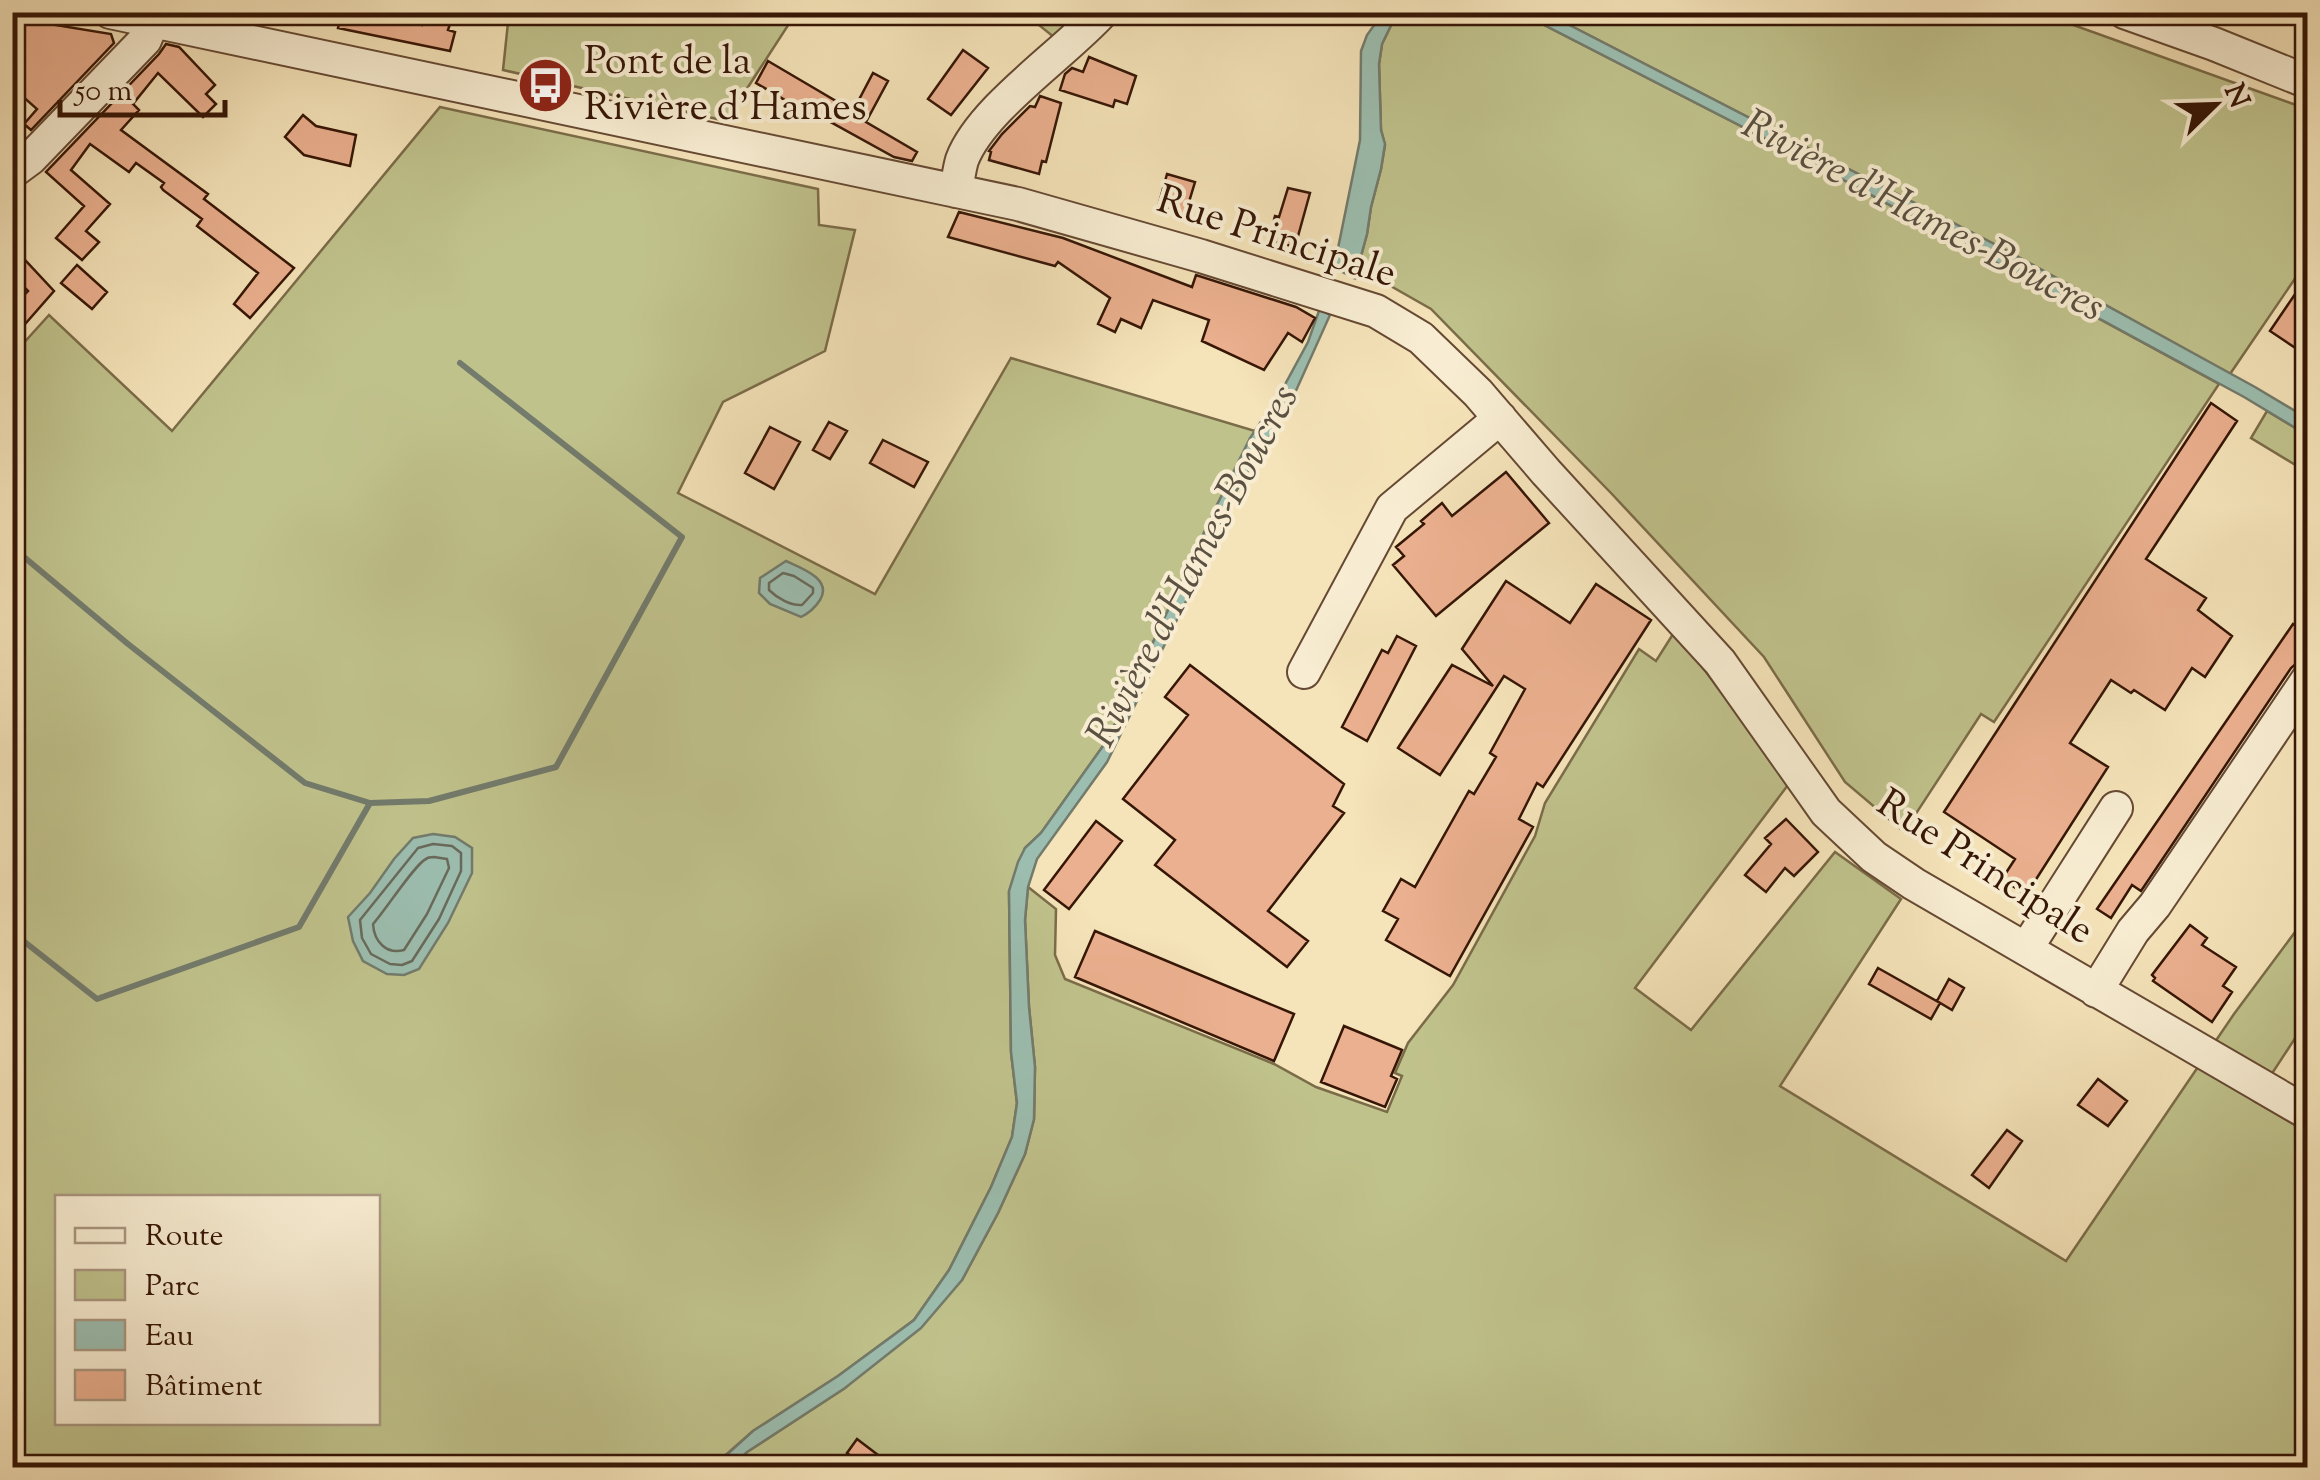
<svg xmlns="http://www.w3.org/2000/svg" width="2320" height="1480" viewBox="0 0 2320 1480" font-family="'Sorts Mill Goudy',serif">
	<style>
		.green { fill: #c0c28c; stroke: #7b6c49; stroke-width: 2.5; fill-rule: evenodd }
		.water { fill: #9cbeb0; stroke: #737b6c; stroke-width: 2.5 }
		.lines { fill: none; stroke-linecap: round; stroke-linejoin: round }
		.shore { stroke: #696a5b; stroke-width: 2.5 }
		.stream { stroke: #737b6c; stroke-width: 6 }
		.building { fill: #ebb08f; stroke: #361606; stroke-width: 2.5 }
		.minor-casing { stroke: #664933; stroke-width: 36 }
		.minor { stroke: #f8edd2; stroke-width: 32 }
		.labels { text-anchor: middle; dominant-baseline: central; stroke-width: 8; stroke-linejoin: round; paint-order: stroke }
		.poi-label { font-size: 40px; fill: #361606; stroke: #f8edd2; text-anchor: start }
		.street-label { font-size: 40px; fill: #361606; stroke: #f8edd2 }
		.water-label { font-size: 42px; font-style: italic; fill: #5a5142; stroke: #f8edd2 }
	</style>
	<rect width="100%" height="100%" fill="#f5e3b9"/>
	<filter id="stains"><feTurbulence type="fractalNoise" baseFrequency=".002" numOctaves="4"/><feColorMatrix values="0 0 0 0 .2 0 0 0 0 .09 0 0 0 0 .02 0 0 0 .5 -.17"/></filter>
	<radialGradient id="worn" r=".72"><stop offset=".6" stop-color="#630" stop-opacity="0"/><stop offset="1" stop-color="#630" stop-opacity=".3"/></radialGradient>
	<!-- green -->
	<path class="green" d="M509,13H796L726,121L503,70Z
		M1024,13H1087L1055,38Z
		M1397,13H1521L1805,159L2219,384L1994,722L1981,714L1904,832L1845,782L1764,657L1611,493L1431,309L1373,276L1355,278L1367,234L1371,207L1381,169L1385,145L1381,130L1379,64L1382,44Z
		M1546,13H2040L2307,109V261L2230,374L2002,248Z
		M440,107L818,189L819,225L855,230L825,351L723,402L678,493L875,594L1011,358L1255,431L1216,507L1108,739L1041,833L1025,848L1009,892L1011,1052L1017,1103L1012,1137L991,1187L949,1270L914,1320L838,1376L753,1431L712,1467L13,1468L12,356L49,315L172,431ZM58,1198H378V1422H58Z
		M2267,411L2307,435V472L2251,438Z
		M1675,631L1734,709L1788,785L1635,988L1691,1030L1835,852L1901,899L1780,1086L2066,1261L2234,1014L2307,916V1020L2254,1101L2307,1132V1467L731,1468L747,1452L845,1388L962,1280L998,1213L1025,1154L1034,1119L1035,1067L1029,1007L1025,920L1028,887L1056,909L1055,955L1065,979L1274,1064L1316,1087L1387,1112L1402,1076L1395,1073L1408,1043L1453,985L1535,836L1545,803L1639,649L1656,661Z"/>
	<!-- water -->
	<path class="water" d="M1383,13H1397L1382,44L1379,64L1381,130L1385,144L1381,169L1371,207L1367,234L1355,278L1334,268L1360,140L1361,51L1367,35Z
		M1521,13H1546L2002,248L2255,387L2307,418V435L2244,397L1805,159Z
		M1320,308L1330,315L1290,404L1235,493L1192,589L1107,762L1037,859L1028,887L1025,920L1029,1007L1035,1067L1034,1119L1025,1154L998,1213L962,1280L921,1328L845,1388L747,1452L731,1467L712,1468L753,1431L838,1376L914,1320L949,1270L991,1187L1012,1137L1017,1103L1011,1052L1009,891L1018,862L1025,848L1041,833L1108,739L1216,507L1250,438L1283,388L1308,342Z
		M786,561C801,568 833,579 820,600C815,608 809,613 801,617L770,604L759,593L760,578Z
		M433,834L455,837L472,848V873L448,923L419,969L404,975L387,974L363,961L353,941L348,917L370,893L394,859L413,838Z"/>
	<g class="lines">
		<!-- shore -->
		<path class="shore" d="M783,573L794,576L813,588V593L802,605C791,606 777,598 769,590V583Z
			M433,844L452,846L461,853V871L439,919L412,961L402,965L390,964L371,954L362,938L360,920L418,848Z
			M434,857L447,859L449,868L427,914L404,950C386,955 374,941 373,924C385,911 415,864 426,859C428,857 431,857 434,857Z"/>
		<!-- stream -->
		<path class="stream" d="M12,547L128,644L305,783L370,803
			M12,932L97,999L299,927L370,803L429,801L556,767L682,537L460,363"/>
	</g>
	<!-- building -->
	<path class="building" d="M342,12H388L387,16L422,25L425,12H445L443,22L450,24L448,30L455,32L450,51L338,28Z
		M19,19L111,34L114,43L31,130L24,124L37,109L12,87V33Z
		M166,44L179,47L215,85L206,94L216,104L203,117L158,73L133,104L139,110L121,130L208,194L204,199L294,268L250,318L234,304L258,273L197,226L202,219L163,190L161,187L164,183L136,163L129,172L90,144L71,170L110,204L86,231L99,242L82,260L56,238L84,206L46,172L159,54Z
		M963,50L988,68L951,115L928,99Z
		M1089,57L1136,76L1127,104L1115,100L1113,107L1060,90L1065,74L1072,68L1083,72Z
		M768,61L853,111L873,73L888,81L866,122L917,152L912,161L894,157L814,113L812,116L756,83Z
		M1040,96L1061,103L1046,162L1042,161L1039,174L989,160L991,152L989,151L1002,134L1030,106L1035,107Z
		M303,115L316,126L356,135L350,166L304,155L285,137Z
		M1167,174L1195,182L1185,215L1158,207Z
		M1288,188L1310,193L1295,247L1269,240L1275,216L1279,217Z
		M959,212L1063,238L1192,287L1196,275L1296,307L1315,318L1302,342L1288,333L1264,370L1202,341L1209,320L1153,300L1141,328L1121,319L1115,332L1098,324L1110,298L1058,262L1055,266L948,237Z
		M12,246L54,291L12,339V308L28,291L12,274Z
		M77,265L107,292L92,309L61,283Z
		M2308,275V334L2297,349L2270,331Z
		M2211,403L2237,421L2146,559L2206,598L2198,610L2232,636L2205,677L2192,668L2165,710L2134,690L2131,693L2111,680L2070,743L2108,767L2026,895L2002,879L2015,859L1944,812Z
		M829,422L847,431L830,459L813,450Z
		M770,427L800,442L774,489L745,473Z
		M883,440L928,462L914,487L870,463Z
		M1506,472L1549,523L1436,616L1393,565L1404,556L1396,547L1424,524L1421,521L1442,503L1452,516Z
		M1506,581L1570,623L1596,584L1651,620L1543,787L1537,783L1519,819L1533,827L1450,976L1386,940L1398,919L1383,911L1401,879L1415,887L1469,791L1474,794L1496,757L1490,753L1525,689L1504,676L1440,775L1398,748L1452,665L1493,686L1462,649Z
		M2293,624L2308,634V659L2298,662L2291,668L2141,891L2132,885L2111,918L2097,909Z
		M1397,636L1416,646L1367,741L1342,727L1382,650L1388,653Z
		M1190,665L1344,784L1333,806L1344,813L1268,911L1308,941L1287,967L1155,865L1175,840L1123,799L1188,715L1165,697Z
		M1786,819L1818,852L1794,876L1785,868L1766,892L1745,875L1771,844L1765,838Z
		M1096,821L1122,841L1069,909L1044,890Z
		M2190,925L2207,938L2202,945L2236,967L2223,986L2232,992L2212,1022L2153,981L2155,978L2152,975Z
		M1095,931L1294,1014L1274,1061L1075,977Z
		M1878,968L1940,1003L1931,1019L1869,984Z
		M1949,979L1964,988L1952,1010L1937,1001Z
		M1344,1026L1402,1050L1391,1076L1397,1079L1385,1107L1321,1082Z
		M2098,1079L2127,1101L2108,1126L2078,1105Z
		M2007,1130L2022,1141L1989,1188L1972,1175Z
		M857,1439L878,1455L868,1468L847,1453Z"/>
	<g class="lines">
		<defs>
			<path id="minor" d="M110,12L1018,204L1201,256L1376,311L1421,338L1478,393L1546,472L1720,662L1826,812L1874,857L1914,884L2308,1113
				M2124,12L2214,44L2308,82
				M12,172L31,158L145,40L153,21
				M956,191C958,181 959,170 962,160C981,109 1064,54 1102,12
				M1304,672L1392,508L1500,418
				M2026,949L2116,808
				M2096,991L2133,931L2155,905L2308,679"/>
		</defs>
		<!-- minor casing -->
		<use href="#minor" class="minor-casing"/>
		<!-- minor -->
		<use href="#minor" class="minor"/>
	</g>
	<!-- icons -->
	<defs>
		<symbol id="bus-disc" viewBox="-11 -11 22 22"><circle r="9.5" fill="#8f2418" stroke="#f8edd2"/><path d="M-5-6H5V4H4V6H2V4H-2V6H-4V4H-5ZM-3.5-4V0h7V-4ZM-3.5 1.2v1.5H-2V1.2ZM2 1.2v1.5H3.5V1.2Z" fill="#fff"/></symbol>
	</defs>
	<g fill-rule="evenodd">
		<use href="#bus-disc" x="514" y="54" width="63" height="63"/>
	</g>
	<g class="labels">
		<!-- poi labels -->
		<g class="poi-label">
			<text x="584" y="63">Pont de la<tspan x="584" dy="46">Rivière d'Hames</tspan></text>
		</g>
		<!-- street labels -->
		<g class="street-label">
			<text transform="translate(1276 239) rotate(18)">Rue Principale</text>
			<text transform="translate(1984 869) rotate(33)">Rue Principale</text>
		</g>
		<!-- water labels -->
		<g class="water-label">
			<text transform="translate(1922 218) rotate(28)">Rivière d'Hames-Boucres</text>
			<text transform="translate(1195 567) rotate(-62)">Rivière d'Hames-Boucres</text>
		</g>
	</g>
	<!-- margin -->
	<rect width="2320" height="1480" fill="none" stroke="#f5e3b9" stroke-width="50"/>
	<rect x="15" y="15" width="2290" height="1450" fill="none" stroke="#361606" stroke-width="5"/>
	<rect x="25" y="25" width="2270" height="1430" fill="none" stroke="#361606" stroke-width="2.5"/>
	<!-- legend -->
	<rect x="55" y="1195" width="325" height="230" fill="#f8edd2" stroke="#aa9780" stroke-width="2.5"/>
	<rect x="75" y="1228" width="50" height="15" fill="#f8edd2" stroke="#aa9780" stroke-width="2.5"/>
	<text x="145" y="1245" font-size="30" fill="#361606">Route</text>
	<rect x="75" y="1270" width="50" height="30" fill="#c0c28c" stroke="#aa9780" stroke-width="2.5"/>
	<text x="145" y="1295" font-size="30" fill="#361606">Parc</text>
	<rect x="75" y="1320" width="50" height="30" fill="#9cbeb0" stroke="#aa9780" stroke-width="2.5"/>
	<text x="145" y="1345" font-size="30" fill="#361606">Eau</text>
	<rect x="75" y="1370" width="50" height="30" fill="#ebb08f" stroke="#aa9780" stroke-width="2.5"/>
	<text x="145" y="1395" font-size="30" fill="#361606">Bâtiment</text>
	<!-- north arrow -->
	<g transform="translate(2215 105) rotate(67)" stroke="#f8edd2" stroke-width="8" paint-order="stroke">
	<path d="M0-8L18 38L0 25L-18 38Z" fill="#361606"/>
	<text y="-15" font-size="28" font-weight="bold" text-anchor="middle" fill="#361606">N</text>
	</g>
	<!-- scale -->
	<path d="M60 100v15h165v-15" fill="none" stroke="#361606" stroke-width="5"/>
	<text x="75" y="100" font-size="30" fill="#361606" stroke="#f8edd2" stroke-width="8" paint-order="stroke">50 m</text>
	<rect width="100%" height="100%" filter="url(#stains)"/>
	<rect width="100%" height="100%" fill="url(#worn)"/>
</svg>
